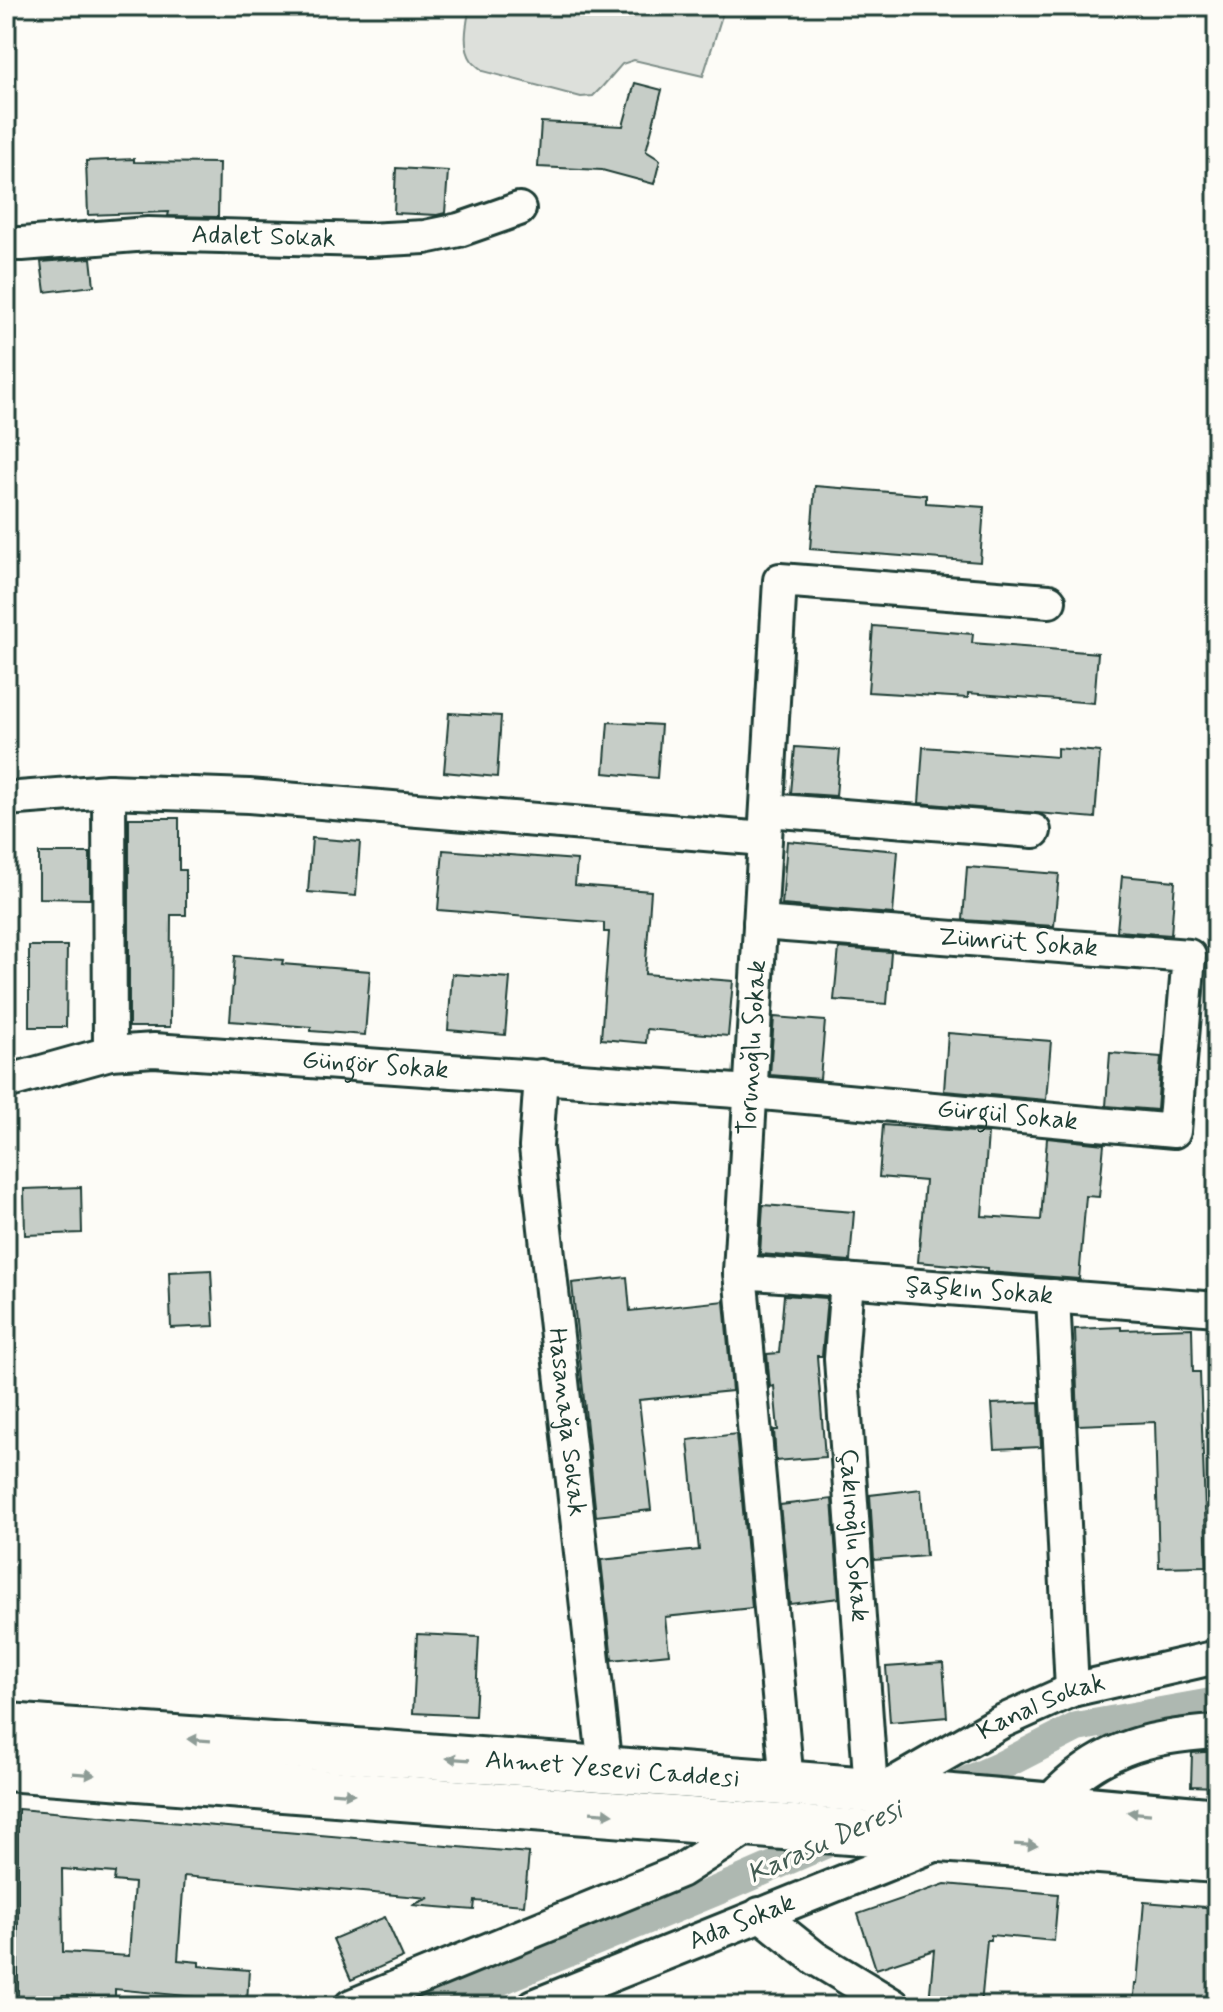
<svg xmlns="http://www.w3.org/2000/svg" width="1223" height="2012" viewBox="0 0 1223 2012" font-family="Mynerve,sans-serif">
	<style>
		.green { fill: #dde0db; stroke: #7e8e88; stroke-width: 2 }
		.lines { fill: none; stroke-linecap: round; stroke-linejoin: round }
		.canal { stroke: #aeb8b1; stroke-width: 30 }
		.building { fill: #c6cdc7; stroke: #1f3d34; stroke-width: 2; fill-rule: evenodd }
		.minor-casing { stroke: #1f3d34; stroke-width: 38 }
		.highway-casing { stroke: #1f3d34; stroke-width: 50 }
		.minor { stroke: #fdfcf7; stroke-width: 32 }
		.highway { stroke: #fdfcf7; stroke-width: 44 }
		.oneway { fill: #8e9c96 }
		.labels { text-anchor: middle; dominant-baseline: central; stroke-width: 7; stroke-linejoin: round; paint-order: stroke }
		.street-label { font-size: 26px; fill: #1f3d34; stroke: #fdfcf7 }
		.water-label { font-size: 28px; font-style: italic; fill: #435c53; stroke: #fdfcf7 }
	</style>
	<rect width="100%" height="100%" fill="#fdfcf7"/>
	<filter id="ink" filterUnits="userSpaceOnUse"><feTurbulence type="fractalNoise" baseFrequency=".0125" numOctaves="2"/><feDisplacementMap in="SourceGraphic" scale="16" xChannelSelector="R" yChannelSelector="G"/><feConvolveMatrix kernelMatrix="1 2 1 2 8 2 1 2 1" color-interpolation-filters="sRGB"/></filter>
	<g filter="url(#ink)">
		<!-- green -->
		<path class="green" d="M470,6H725L703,76L634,60L622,64L602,87L593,96L581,97L483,71C479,67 475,65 472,61C461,46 467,23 470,6Z"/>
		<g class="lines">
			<!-- canal -->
			<path class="canal" d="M940,1793L997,1768L1077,1727L1217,1702
				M438,2006L718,1890L845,1835"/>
		</g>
		<!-- building -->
		<path class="building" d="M635,83L662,90L646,151L660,160L654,184L602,170L538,167L541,122L623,126Z
			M134,159V162L219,163L218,217L168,216L169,212L88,215L86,161Z
			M396,168L448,171L445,213L437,215L394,213Z
			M91,258L94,286L45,292L41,262Z
			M815,486L926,495V503L984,507L980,562L810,549Z
			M873,626L973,634L972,643L1098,653L1094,703L968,693V698L868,692Z
			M449,713L501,716L497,777L444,772Z
			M608,722L661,725L657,778L604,773Z
			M795,747L840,750L836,796L791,793Z
			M923,747L1057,757V748L1100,752L1095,818L919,803Z
			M129,818H179V870H186V915H171L170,1027H129Z
			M312,838L360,842L356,896L308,892Z
			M787,841L898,851L893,914L782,905Z
			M443,850L577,860L575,885L651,891L645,974L733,981L728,1036L647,1029L646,1043L601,1039L609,932H604V923L438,910Z
			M39,853H90V899L39,898Z
			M967,867L1059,874L1054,926L963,920Z
			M1122,876L1175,881L1171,935L1117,931Z
			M29,946H67L66,1027H29Z
			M839,948L891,952L887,1004L834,1000Z
			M235,956L283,960L282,964L370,971L365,1035L311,1031V1027L230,1021Z
			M452,974L510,978L505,1035L448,1030Z
			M774,1017L825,1021L820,1079L770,1075Z
			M948,1033L1051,1041L1046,1100L944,1091Z
			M1110,1053L1161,1057L1157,1110L1106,1106Z
			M883,1125L988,1133L982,1216L1041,1220L1047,1138L1104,1144L1099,1197L1086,1196L1079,1279L987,1272V1268L918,1262L925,1181L879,1177Z
			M81,1187L82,1233L25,1235L24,1189Z
			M763,1205L854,1212L850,1261L760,1254Z
			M211,1270L214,1326L171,1328L169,1272Z
			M627,1277L630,1311L724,1301L732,1391L639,1400L651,1510L596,1516L572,1283Z
			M784,1295L827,1298L822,1356H817L825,1457L776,1461L774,1430H778L774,1386L770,1387L767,1354L779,1353Z
			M1121,1327V1330L1192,1328L1193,1372H1200L1207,1566L1159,1567L1155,1422L1078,1425L1075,1329Z
			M1039,1402L1041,1447L995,1449L992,1404Z
			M736,1434L752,1608L665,1617L669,1654L612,1660L601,1560L699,1550L688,1440Z
			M921,1489L926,1556L874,1560L870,1495Z
			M832,1499L839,1598L790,1604L780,1505Z
			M417,1634L479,1637L475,1716L413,1713Z
			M943,1663L947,1717L890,1722L886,1667Z
			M1217,1751V1787L1191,1786L1192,1753Z
			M18,1809L529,1853L524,1905L475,1901L474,1910L412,1905L429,1898L184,1876L178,1960L199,1962V1966L249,1970L247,2002L115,1989V1998L63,1995V1998H18ZM62,1869L115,1873L114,1881L134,1883L129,1956L63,1952Z
			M945,1884L1058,1894L1054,1941L991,1935V1940H987L981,2006L929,2002L934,1950L876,1969L858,1914Z
			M1144,1902L1217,1908V2006H1133L1135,1984H1137Z
			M385,1917L403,1957L351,1980L333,1939Z"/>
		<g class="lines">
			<defs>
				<g id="minor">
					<path id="s1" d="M6,244H22L148,234L367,240L425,237L459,230L519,209"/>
					<path d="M109,791L110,1053"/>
					<path d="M6,799L109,791L249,796L765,839"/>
					<path d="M767,810L1034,831"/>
					<path id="s2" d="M541,1076L536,1147L605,1769"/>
					<path id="s3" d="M6,1082L110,1053L154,1050L750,1092L1174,1131L1189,956L760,923"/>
					<path id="s4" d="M740,1272L1217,1309"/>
					<path id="s5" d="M847,1280L841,1359L871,1790"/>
					<path d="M1053,1296L1072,1690"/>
					<path id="s6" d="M787,1783L740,1272L780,580L1049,601"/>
					<path id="s7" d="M881,1791L1001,1722L1072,1690L1217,1657"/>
					<path d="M1047,1804C1097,1750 1145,1736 1217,1732"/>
					<path d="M760,1914L815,1958L894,2006"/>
					<path d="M351,2006L680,1871L752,1825"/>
					<path id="s8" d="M534,2006L942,1842"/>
				</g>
				<g id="highway">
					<path id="s9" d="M6,1726C410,1755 814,1782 1217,1821"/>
					<path d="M6,1768L1217,1860"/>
				</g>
			</defs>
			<!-- minor casing -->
			<use href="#minor" class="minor-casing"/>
			<!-- highway casing -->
			<use href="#highway" class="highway-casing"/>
			<!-- minor -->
			<use href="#minor" class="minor"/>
			<!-- highway -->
			<use href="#highway" class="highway"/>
		</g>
		<!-- one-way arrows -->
		<defs><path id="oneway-solid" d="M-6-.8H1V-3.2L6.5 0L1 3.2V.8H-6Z" transform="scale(2)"/></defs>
		<g class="oneway">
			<use href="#oneway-solid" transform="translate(199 1740) rotate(-176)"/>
			<use href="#oneway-solid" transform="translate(458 1759) rotate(-176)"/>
			<use href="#oneway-solid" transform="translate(84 1774) rotate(4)"/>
			<use href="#oneway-solid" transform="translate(343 1793) rotate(4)"/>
			<use href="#oneway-solid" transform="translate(602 1813) rotate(4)"/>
			<use href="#oneway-solid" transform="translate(1139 1813) rotate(-175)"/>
			<use href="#oneway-solid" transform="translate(1026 1845) rotate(4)"/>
		</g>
	</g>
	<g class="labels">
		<!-- street labels -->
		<g class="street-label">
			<text stroke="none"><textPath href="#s1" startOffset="258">Adalet Sokak</textPath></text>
			<text transform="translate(1018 943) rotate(4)">Zümrüt Sokak</text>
			<text stroke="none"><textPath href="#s6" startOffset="738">Torunoğlu Sokak</textPath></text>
			<text stroke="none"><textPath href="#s3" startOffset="374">Güngör Sokak</textPath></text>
			<text stroke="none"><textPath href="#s3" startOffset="1008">Gürgül Sokak</textPath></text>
			<text stroke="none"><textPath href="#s4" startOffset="240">Şaşkın Sokak</textPath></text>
			<text stroke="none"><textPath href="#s2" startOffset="348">Hasanağa Sokak</textPath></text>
			<text stroke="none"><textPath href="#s5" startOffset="256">Çakıroğlu Sokak</textPath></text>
			<text stroke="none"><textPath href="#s7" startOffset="182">Kanal Sokak</textPath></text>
			<text stroke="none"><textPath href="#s9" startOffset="608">Ahmet Yesevi Caddesi</textPath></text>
			<text stroke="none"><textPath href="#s8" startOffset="224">Ada Sokak</textPath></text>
		</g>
		<!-- water labels -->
		<g class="water-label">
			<text transform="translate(825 1843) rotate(-24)">Karasu Deresi</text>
		</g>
	</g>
	<!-- margin -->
	<rect width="1223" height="2012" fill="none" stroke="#fdfcf7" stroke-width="32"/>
	<rect x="16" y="16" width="1191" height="1980" fill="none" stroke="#1f3d34" stroke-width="3" filter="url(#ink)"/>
</svg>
